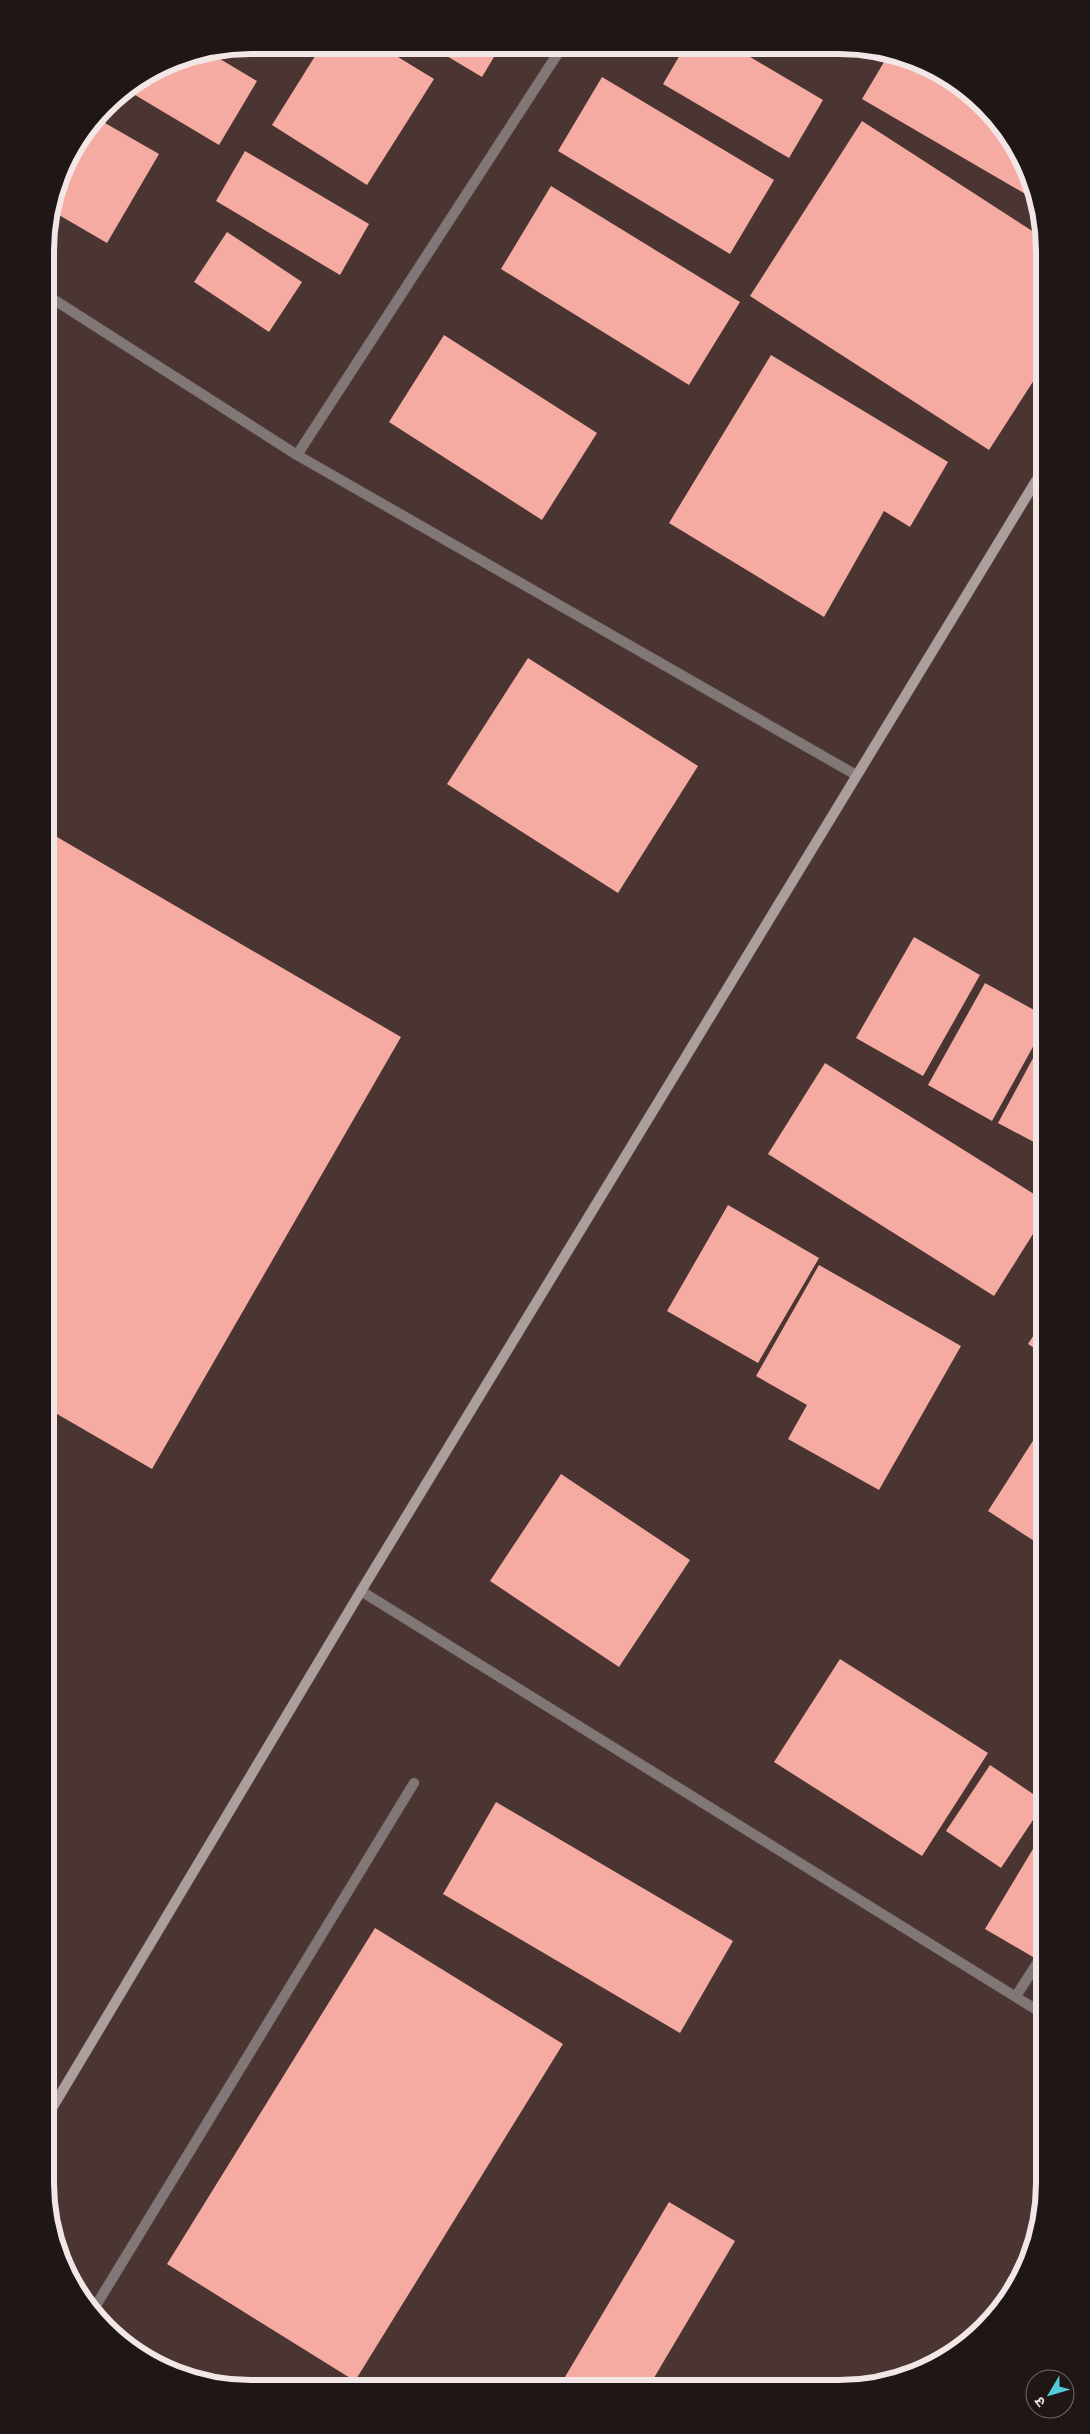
<svg xmlns="http://www.w3.org/2000/svg" width="1090" height="2434" viewBox="0 0 1090 2434" font-family="Cabin,'Noto Sans Devanagari',sans-serif">
	<style>
		.built { fill: #4b3532 }
		.building { fill: #f6aba2 }
		.lines { fill: none; stroke-linecap: round; stroke-linejoin: round }
		.lane-casing { stroke: #5a4b49; stroke-width: 11 }
		.secondary-casing { stroke: #5a4b49; stroke-width: 11 }
		.lane { stroke: #807776; stroke-width: 10 }
		.secondary { stroke: #ac9e9d; stroke-width: 10 }
		.rim { fill: none; stroke: #f2e7e6; stroke-width: 6 }
	</style>
	<rect width="100%" height="100%" fill="#3d2d2b"/>
	<!-- built -->
	<path class="built" d="M250,45L880,49L931,66L975,96L1017,147L1038,197L1045,250V2197L1029,2262L994,2319L954,2355L893,2382L840,2389L210,2385L160,2368L115,2338L79,2298L52,2237L45,2184V237L66,159L115,96L172,61Z"/>
	<!-- building -->
	<path class="building" d="M322,45L380,46L434,79L367,185L272,125Z
		M430,46H490L500,47L482,77Z
		M684,48H735L823,100L789,158L663,84Z
		M804,48H811L823,49L818,57Z
		M890,52L931,66L975,96L1017,147L1039,202L862,99Z
		M210,53L257,81L219,145L125,89L172,61Z
		M602,77L774,180L730,254L558,151Z
		M98,119L159,154L107,243L52,211L66,159Z
		M862,121L1043,238L1045,363L989,450L750,296Z
		M245,151L369,224L340,275L216,201Z
		M551,186L740,302L689,385L501,269Z
		M227,232L302,282L269,332L194,282Z
		M444,335L597,433L542,520L389,422Z
		M771,355L948,462L910,527L884,511L824,617L669,523Z
		M528,658L698,766L618,893L447,784Z
		M45,830L401,1037L152,1469L45,1407Z
		M914,937L980,975L923,1076L856,1038Z
		M985,983L1045,1016V1025L992,1121L928,1085Z
		M1045,1036V1148L998,1123Z
		M825,1063L1045,1201V1215L994,1296L768,1154Z
		M728,1205L819,1258L758,1363L667,1311Z
		M819,1265L961,1346L879,1490L788,1439L807,1405L756,1376Z
		M1045,1318V1355L1028,1344Z
		M1045,1422V1548L988,1511Z
		M561,1474L690,1560L619,1667L490,1581Z
		M840,1659L988,1753L922,1856L774,1762Z
		M990,1765L1045,1802L1001,1868L946,1831Z
		M496,1802L733,1941L680,2033L443,1894Z
		M1045,1829V1938L1033,1957L985,1929Z
		M375,1928L563,2044L355,2381L167,2264Z
		M669,2202L735,2241L648,2388L559,2387Z"/>
	<g class="lines">
		<defs>
			<path id="lane" d="M45,294L297,455L562,47
				M297,455L856,775
				M361,1591L1045,2015
				M1016,1996L1045,1951
				M92,2312L414,1783"/>
			<path id="secondary" d="M45,2120L361,1591L1045,466"/>
		</defs>
		<!-- lane casing -->
		<use href="#lane" class="lane-casing"/>
		<!-- secondary casing -->
		<use href="#secondary" class="secondary-casing"/>
		<!-- lane -->
		<use href="#lane" class="lane"/>
		<!-- secondary -->
		<use href="#secondary" class="secondary"/>
	</g>
	<!-- crop -->
	<path d="M0 0H1090V2434H0ZM251 54H839A197 197 0 0 1 1036 251V2183A197 197 0 0 1 839 2380H251A197 197 0 0 1 54 2183V251A197 197 0 0 1 251 54Z" fill="#1f1716" fill-rule="evenodd"/>
	<path class="rim" d="M251 54H839A197 197 0 0 1 1036 251V2183A197 197 0 0 1 839 2380H251A197 197 0 0 1 54 2183V251A197 197 0 0 1 251 54Z"/>
	<!-- north arrow -->
	<g transform="translate(1050 2394) rotate(232)"><circle r="24" fill="#1f1716" stroke="#736a69"/>
	<path d="M0-4L9 19L0 12L-9 19Z" fill="#53cbda"/>
	<text y="-8" font-size="14" font-weight="bold" text-anchor="middle" fill="#f2e7e6">उ</text>
	</g>
</svg>
